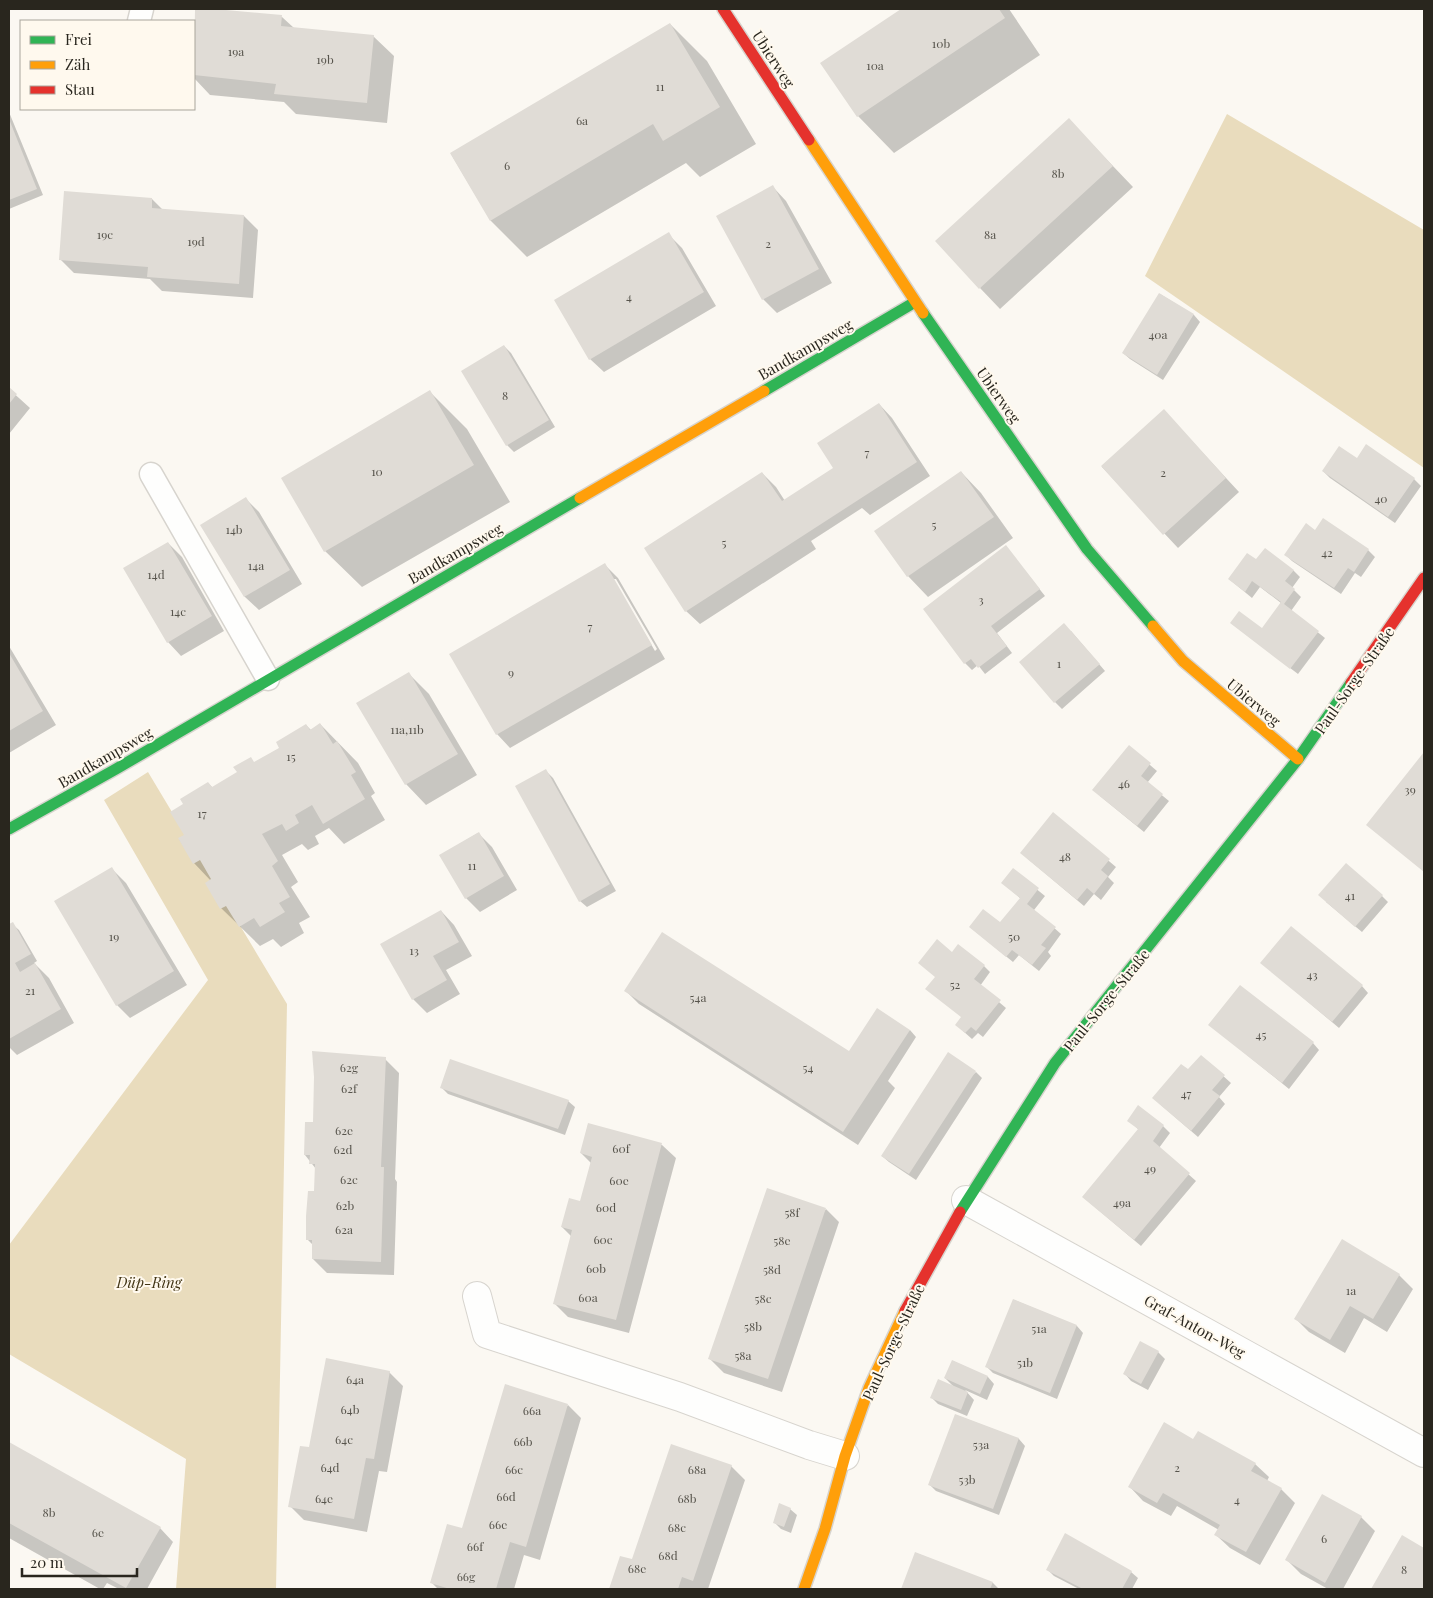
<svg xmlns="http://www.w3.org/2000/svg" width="1433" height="1598" viewBox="0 0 1433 1598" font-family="'Playfair Display',serif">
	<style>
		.green { fill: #e9dcbd }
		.shadow { fill: #0003; fill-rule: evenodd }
		.building { fill: #e0dcd6 }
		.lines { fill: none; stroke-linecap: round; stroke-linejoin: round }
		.lane-casing { stroke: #d7d4ce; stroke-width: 25 }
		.street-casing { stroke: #d7d4ce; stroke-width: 30 }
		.fast-casing { stroke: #d7d4ce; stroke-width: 14 }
		.slow-casing { stroke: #d7d4ce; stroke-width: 14 }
		.jam-casing { stroke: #d7d4ce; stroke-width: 14 }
		.lane { stroke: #fefefd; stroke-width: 22 }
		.street { stroke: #fefefd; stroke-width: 28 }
		.fast { stroke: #30b455; stroke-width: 11 }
		.slow { stroke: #ff9f0a; stroke-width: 11 }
		.jam { stroke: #e5322d; stroke-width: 11 }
		.labels { text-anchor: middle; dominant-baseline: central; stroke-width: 4; stroke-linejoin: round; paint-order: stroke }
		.number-label { font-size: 12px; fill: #57544c }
		.street-label { font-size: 15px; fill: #29261e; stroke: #fff9ee }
		.park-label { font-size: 15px; font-style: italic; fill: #423515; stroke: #fff9ee }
	</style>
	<rect width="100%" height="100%" fill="#fbf8f2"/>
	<!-- green -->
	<path class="green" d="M1227,114L1424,230V468L1145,276Z
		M148,772L287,1004L276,1589H176L186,1459L9,1354V1245L208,980L104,800Z"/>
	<!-- shadow -->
	<path class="shadow" d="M197,9L282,17L294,28L373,36L394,56L387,123L296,114L284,102L210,95L194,78V36Z
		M903,9H1009L1040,55L894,153L858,116L822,63Z
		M670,24L707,61L756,144L700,177L686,163L527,257L491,221L451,154Z
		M9,112L43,195L9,209Z
		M1069,120L1133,187L1000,309L980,288Z
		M773,187L786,201L832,283L777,313L763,299Z
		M152,199L164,211L244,216L258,230L253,298L162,291L150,279L74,273L60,259Z
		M668,234L682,248L716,306L604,372L590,359Z
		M1160,294L1194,315L1200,322L1163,380L1130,359L1123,353Z
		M504,346L511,353L555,427L514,452L507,445L463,371Z
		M9,389L30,408L9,434Z
		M430,392L467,429L510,502L362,587L325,551Z
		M879,404L892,418L930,476L870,515L862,508L811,541L816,549L700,624L686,611L762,473L776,487L785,501L835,469Z
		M1177,425L1239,492L1178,548L1102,467Z
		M1366,446L1414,479L1421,486L1395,523L1330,478L1323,471L1357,460Z
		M961,472L981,493L1013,538L928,597L908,576L876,531Z
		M246,499L259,512L302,584L259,610L245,597L202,525Z
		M1323,520L1368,550L1375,557L1361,577L1355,573L1341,594L1292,561L1286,555L1316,531Z
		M168,543L182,557L224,631L181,656L168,642Z
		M1006,547L1045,596L997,633L1012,653L985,674L978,665L972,670L965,663L924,609Z
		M1257,561L1293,570L1300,577L1292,588L1301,597L1291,611L1325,638L1298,674L1231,623L1262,630L1281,603L1260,587L1252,598L1229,579Z
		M605,565L618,578L665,659L510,748L497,734ZM613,579H616L657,649L655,651Z
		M1071,631L1105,671L1062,709L1055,702Z
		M9,646L56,725L9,753Z
		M409,674L429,694L477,775L426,805L406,784Z
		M320,724L358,763L375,793L371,796L385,820L344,844L329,828L315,836L319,844L308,850L302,844L282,855L298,882L291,887L310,917L299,923L304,933L281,947L273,939L260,946L221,908L211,881L194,863L179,839L186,835L185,804L208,783L213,788L280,748L306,725L311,730Z
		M1129,747L1157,771L1147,783L1169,801L1144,832L1100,796Z
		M1424,754V871L1368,825Z
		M546,771L553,778L616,891L587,907L580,901Z
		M1053,814L1116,867L1108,877L1114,883L1101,900L1094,894L1084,906L1028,859Z
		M478,833L492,847L517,890L480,912L466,898L441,855Z
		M112,869L126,883L187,985L130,1018L117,1005Z
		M1013,870L1045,896L1034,910L1061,934L1048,952L1051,956L1039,971L1019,955L1013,962L970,927L1001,924L1021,899L1003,883Z
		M1382,896L1388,902L1362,932L1326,902Z
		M441,911L454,925L472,956L446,970L460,994L427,1013L413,999Z
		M12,924L19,930L37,961L34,963L49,978L74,1023L17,1055L9,1047V926Z
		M952,954L984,966L990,972L980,986L1006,1008L983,1037L978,1033L972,1039L963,1031Z
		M1269,969L1362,986L1368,993L1339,1028Z
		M626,991L855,1058L910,1030L916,1037L888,1081L895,1088L858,1145L639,1004Z
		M1210,1025L1313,1043L1319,1050L1289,1089Z
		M1201,1056L1231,1083L1219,1097L1225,1104L1198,1137L1161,1105Z
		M385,1059L399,1073L395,1179L397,1182L394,1275L327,1273L313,1259V1245L307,1239L315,1192L316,1169L305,1155L314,1123Z
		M976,1072L982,1078L916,1180L889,1162L882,1156Z
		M442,1088L568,1101L575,1107L565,1135L448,1094Z
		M1129,1120L1163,1126L1170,1133L1159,1148L1196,1181L1141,1246L1083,1197L1139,1130Z
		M588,1125L662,1145L676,1158L629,1333L568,1317L554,1303L572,1237L562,1227L581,1202L591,1163L581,1153Z
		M826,1209L839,1222L782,1392L724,1373L710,1359Z
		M1399,1275L1413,1289L1387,1332L1364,1318L1345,1353L1309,1332L1296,1319Z
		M1014,1300L1077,1326L1083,1333L1057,1399L993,1373L987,1367Z
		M1141,1343L1158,1352L1165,1359L1148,1390L1131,1381L1125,1374Z
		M953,1361L988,1377L994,1384L987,1400L965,1390L974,1400L967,1416L938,1404L931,1397L955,1388L945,1378Z
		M389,1372L403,1386L387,1472L379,1471L367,1532L304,1520L290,1506L310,1449Z
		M568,1405L581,1418L540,1560L524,1555L514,1589H438L432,1583L463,1530Z
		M956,1415L1019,1439L1025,1446L999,1515L936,1491L929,1484Z
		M1194,1440L1255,1464L1269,1477L1267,1481L1281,1489L1295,1503L1260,1565L1230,1548L1216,1535L1219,1530L1177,1506L1171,1516L1143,1501L1130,1487Z
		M9,1443L160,1528L173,1542L147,1589H119L107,1583L103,1589H100L9,1538Z
		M731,1466L745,1480L708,1589H610L621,1557L633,1561Z
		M1323,1496L1361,1517L1375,1531L1343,1589H1328L1301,1574L1287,1560Z
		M790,1509L797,1515L791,1533L781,1529L774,1522Z
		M1403,1537L1424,1550V1589H1372Z
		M916,1553L993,1583L999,1589H902Z
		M1047,1569L1131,1572L1138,1578L1132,1589H1079L1054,1576Z"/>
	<!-- building -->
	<path class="building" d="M195,9H215L282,15L281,26L374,35L367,103L274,94L276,84L194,75Z
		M901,9H999L1005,18L857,117L820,63Z
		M670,23L720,107L663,141L653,124L490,221L450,153Z
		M1069,118L1113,166L979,289L935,241Z
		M9,119L37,189L9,200Z
		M773,185L819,269L762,300L716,216Z
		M64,191L152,198V208L244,215L239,284L147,277L148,267L59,260Z
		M669,232L704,292L589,360L554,300Z
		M1159,293L1194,314L1157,375L1122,353Z
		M504,345L549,420L506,446L461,371Z
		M9,387L17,394L9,404Z
		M430,390L474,465L324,552L281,478Z
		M879,403L917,462L685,612L644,548L762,472L782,501L833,468L817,443Z
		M1164,409L1226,478L1163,535L1101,466Z
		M1366,444L1415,478L1388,517L1322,471L1339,446L1357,458Z
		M961,471L994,517L907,577L874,531Z
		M246,497L290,570L244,597L200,525Z
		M1323,518L1369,549L1354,572L1348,568L1334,588L1284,555L1306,523L1315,530Z
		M168,542L212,616L167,643L123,568Z
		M1006,545L1040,589L991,626L1007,646L978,668L971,659L964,664L923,609Z
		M1265,548L1294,570L1285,581L1295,589L1284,604L1319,631L1290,669L1230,623L1239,611L1262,628L1281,602L1252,581L1245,592L1228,579L1247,553L1256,559Z
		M605,563L652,645L496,735L449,654Z
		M1064,623L1100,664L1054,703L1019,662Z
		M9,653L43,711L9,731Z
		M409,672L458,754L405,785L356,703Z
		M320,723L333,744L337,741L356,772L351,775L365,799L323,824L312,805L295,815L299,823L286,831L282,824L262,834L278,861L272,866L290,897L279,903L285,912L260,927L254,918L239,927L226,906L220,909L205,883L211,879L200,860L193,864L178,838L184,835L170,812L183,804L180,799L208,782L212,787L237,772L233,767L251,757L254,762L279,748L276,742L306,724L310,730Z
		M1129,745L1151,763L1141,776L1163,794L1137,826L1092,790Z
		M1424,752V872L1366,825Z
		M546,769L610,884L579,902L515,786Z
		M1053,812L1110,859L1101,870L1108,876L1094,894L1087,888L1077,900L1020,853Z
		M479,832L504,876L465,899L439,855Z
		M1346,863L1383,895L1355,927L1318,895Z
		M112,867L174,971L116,1006L54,901Z
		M1013,868L1039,888L1027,904L1056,927L1041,945L1046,948L1032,965L1012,950L1006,957L969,927L983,909L1000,922L1020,898L1001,883Z
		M441,910L459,942L433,956L447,980L412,1000L380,944Z
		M13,922L31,954L15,963L20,972L35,963L61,1009L9,1039V924Z
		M1291,926L1363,985L1332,1022L1260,963Z
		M662,932L849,1051L877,1008L910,1030L843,1132L624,991Z
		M937,939L952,952L958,944L985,965L974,979L1001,1000L976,1031L971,1027L965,1033L955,1025L961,1017L925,989L935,977L918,963Z
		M1240,985L1314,1042L1282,1083L1208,1025Z
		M312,1051L386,1057L381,1167H384L381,1262L312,1259V1240H306V1216L308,1191H314L315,1164H309L310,1155H304L305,1122H313L314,1077Z
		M948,1052L976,1071L909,1174L881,1156Z
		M1201,1055L1225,1075L1212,1090L1220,1096L1191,1131L1152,1098L1181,1064L1188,1069Z
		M450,1059L569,1100L558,1129L440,1088Z
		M1138,1105L1164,1125L1153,1141L1190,1173L1134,1240L1082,1197L1138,1129L1127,1121Z
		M588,1123L662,1143L616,1320L553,1304L572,1230L561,1227L569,1198L580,1201L592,1157L580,1153Z
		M767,1188L826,1208L768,1379L708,1359Z
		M1342,1239L1400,1274L1373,1319L1350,1306L1330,1340L1294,1319Z
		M1013,1299L1077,1325L1050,1393L985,1367Z
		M1140,1341L1159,1351L1141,1384L1123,1374Z
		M326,1358L390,1371L374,1459L366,1458L354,1519L288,1507L300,1446L309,1447Z
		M952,1360L988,1376L980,1394L944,1378Z
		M938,1379L968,1392L961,1410L930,1398Z
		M505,1384L568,1404L526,1547L510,1542L496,1589H450L430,1583L447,1524L462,1528Z
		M955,1414L1019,1438L993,1509L928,1485Z
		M1164,1422L1193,1439L1198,1431L1256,1463L1251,1471L1282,1488L1246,1552L1214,1535L1220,1525L1163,1493L1157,1503L1128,1487Z
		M9,1442L161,1527L126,1588L9,1523Z
		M671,1444L732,1465L693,1581L682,1577L678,1589H609L620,1556L632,1559Z
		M1322,1494L1362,1516L1325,1583L1285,1560Z
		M779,1503L791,1508L784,1527L773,1523Z
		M1065,1533L1132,1571L1122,1589H1083L1046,1570Z
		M1402,1535L1424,1548V1589H1371Z
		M915,1552L993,1582L990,1589H901Z"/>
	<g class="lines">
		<defs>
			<path id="lane" d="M139,21L142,9
				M151,474L268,679"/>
			<path id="street" d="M966,1200L1424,1453
				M477,1296L487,1334L680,1397L809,1445L845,1456"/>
			<path id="fast" d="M923,313L1087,549L1153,626
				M764,391L915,302
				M9,829L116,769L580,498
				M960,1212L1055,1063L1298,759L1351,683"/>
			<path id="slow" d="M809,140L923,313
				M580,498L764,391
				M1153,626L1183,661L1298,759
				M804,1589L825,1529L845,1456L869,1388L905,1311"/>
			<path id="jam" d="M723,9L809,140
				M1351,683L1424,578
				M905,1311L960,1212"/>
		</defs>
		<!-- lane casing -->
		<use href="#lane" class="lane-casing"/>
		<!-- street casing -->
		<use href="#street" class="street-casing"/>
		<!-- fast casing -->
		<use href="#fast" class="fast-casing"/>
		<!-- slow casing -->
		<use href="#slow" class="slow-casing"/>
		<!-- jam casing -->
		<use href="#jam" class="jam-casing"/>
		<!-- lane -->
		<use href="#lane" class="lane"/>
		<!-- street -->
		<use href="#street" class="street"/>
		<!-- fast -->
		<use href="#fast" class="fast"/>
		<!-- slow -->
		<use href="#slow" class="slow"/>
		<!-- jam -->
		<use href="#jam" class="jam"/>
	</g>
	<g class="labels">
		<!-- number labels -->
		<g class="number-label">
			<text x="941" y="43">10b</text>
			<text x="236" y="51">19a</text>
			<text x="325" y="59">19b</text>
			<text x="875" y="65">10a</text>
			<text x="660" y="86">11</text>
			<text x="582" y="120">6a</text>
			<text x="507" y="165">6</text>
			<text x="1058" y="173">8b</text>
			<text x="105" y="234">19c</text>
			<text x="990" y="234">8a</text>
			<text x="196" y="241">19d</text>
			<text x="768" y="243">2</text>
			<text x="629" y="296">4</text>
			<text x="1158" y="334">40a</text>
			<text x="505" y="395">8</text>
			<text x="867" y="452">7</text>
			<text x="377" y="471">10</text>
			<text x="1163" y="472">2</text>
			<text x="1381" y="498">40</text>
			<text x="934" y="524">5</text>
			<text x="234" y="529">14b</text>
			<text x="724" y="542">5</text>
			<text x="1327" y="552">42</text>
			<text x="256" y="565">14a</text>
			<text x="156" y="574">14d</text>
			<text x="981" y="599">3</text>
			<text x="178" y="611">14c</text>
			<text x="590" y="626">7</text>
			<text x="1059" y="663">1</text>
			<text x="511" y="672">9</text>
			<text x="407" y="729">11a,11b</text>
			<text x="291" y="756">15</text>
			<text x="1124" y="783">46</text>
			<text x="1410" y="789">39</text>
			<text x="202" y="813">17</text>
			<text x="1065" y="856">48</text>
			<text x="472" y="865">11</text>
			<text x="1350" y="895">41</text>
			<text x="114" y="936">19</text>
			<text x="1014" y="936">50</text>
			<text x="414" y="950">13</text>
			<text x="1312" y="974">43</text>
			<text x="955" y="984">52</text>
			<text x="30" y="990">21</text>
			<text x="698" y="997">54a</text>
			<text x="1261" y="1034">45</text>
			<text x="349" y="1067">62g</text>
			<text x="808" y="1067">54</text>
			<text x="349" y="1088">62f</text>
			<text x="1186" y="1093">47</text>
			<text x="344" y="1130">62e</text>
			<text x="621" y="1148">60f</text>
			<text x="343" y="1149">62d</text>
			<text x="1150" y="1168">49</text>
			<text x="349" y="1179">62c</text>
			<text x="619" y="1180">60e</text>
			<text x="1122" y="1202">49a</text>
			<text x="345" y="1205">62b</text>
			<text x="606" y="1207">60d</text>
			<text x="792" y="1212">58f</text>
			<text x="344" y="1229">62a</text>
			<text x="603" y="1239">60c</text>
			<text x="782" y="1240">58e</text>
			<text x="596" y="1268">60b</text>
			<text x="772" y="1269">58d</text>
			<text x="1351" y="1290">1a</text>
			<text x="588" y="1297">60a</text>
			<text x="763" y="1298">58c</text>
			<text x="753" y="1326">58b</text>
			<text x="1039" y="1328">51a</text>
			<text x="743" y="1355">58a</text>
			<text x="1025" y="1362">51b</text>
			<text x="355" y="1379">64a</text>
			<text x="350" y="1409">64b</text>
			<text x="532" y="1410">66a</text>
			<text x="344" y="1439">64c</text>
			<text x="523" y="1441">66b</text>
			<text x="981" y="1444">53a</text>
			<text x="330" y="1467">64d</text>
			<text x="1177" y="1467">2</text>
			<text x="514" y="1469">66c</text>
			<text x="697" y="1469">68a</text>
			<text x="967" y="1479">53b</text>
			<text x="506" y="1496">66d</text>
			<text x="324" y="1498">64e</text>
			<text x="687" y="1498">68b</text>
			<text x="1237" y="1499">4</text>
			<text x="49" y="1512">8b</text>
			<text x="498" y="1524">66e</text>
			<text x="677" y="1527">68c</text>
			<text x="98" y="1532">6e</text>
			<text x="1324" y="1538">6</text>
			<text x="475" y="1546">66f</text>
			<text x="668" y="1555">68d</text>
			<text x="637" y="1568">68e</text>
			<text x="1404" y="1569">8</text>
			<text x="466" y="1576">66g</text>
		</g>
		<!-- street labels -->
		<g class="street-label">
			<text transform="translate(774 59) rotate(57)">Ubierweg</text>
			<text transform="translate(805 349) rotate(-30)">Bandkampsweg</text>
			<text transform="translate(999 395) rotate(55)">Ubierweg</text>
			<text transform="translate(455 553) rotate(-30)">Bandkampsweg</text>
			<text transform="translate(1354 680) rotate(-55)">Paul-Sorge-Straße</text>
			<text transform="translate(1254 702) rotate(40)">Ubierweg</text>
			<text transform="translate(105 757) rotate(-30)">Bandkampsweg</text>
			<text transform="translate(1106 1000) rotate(-51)">Paul-Sorge-Straße</text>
			<text transform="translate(1195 1326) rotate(29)">Graf-Anton-Weg</text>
			<text transform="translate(893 1342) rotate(-65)">Paul-Sorge-Straße</text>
		</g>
		<!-- park labels -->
		<g class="park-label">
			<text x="149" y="1282">Düp-Ring</text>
		</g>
	</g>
	<!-- border -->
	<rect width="1433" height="1598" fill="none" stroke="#29261e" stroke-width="20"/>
	<!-- legend -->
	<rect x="20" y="20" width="175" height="90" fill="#fff9ee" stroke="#a9a59b"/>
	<rect x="30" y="36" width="25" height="8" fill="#30b455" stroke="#a9a59b"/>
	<text x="65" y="45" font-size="15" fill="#29261e">Frei</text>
	<rect x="30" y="61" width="25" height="8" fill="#ff9f0a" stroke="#a9a59b"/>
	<text x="65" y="70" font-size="15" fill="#29261e">Zäh</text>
	<rect x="30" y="86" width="25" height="8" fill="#e5322d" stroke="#a9a59b"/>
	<text x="65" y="95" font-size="15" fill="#29261e">Stau</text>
	<!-- scale -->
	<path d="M22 1568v8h115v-8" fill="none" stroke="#29261e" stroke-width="2.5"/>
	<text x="30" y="1568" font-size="15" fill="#29261e" stroke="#fff9ee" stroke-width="4" paint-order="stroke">20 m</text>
</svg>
